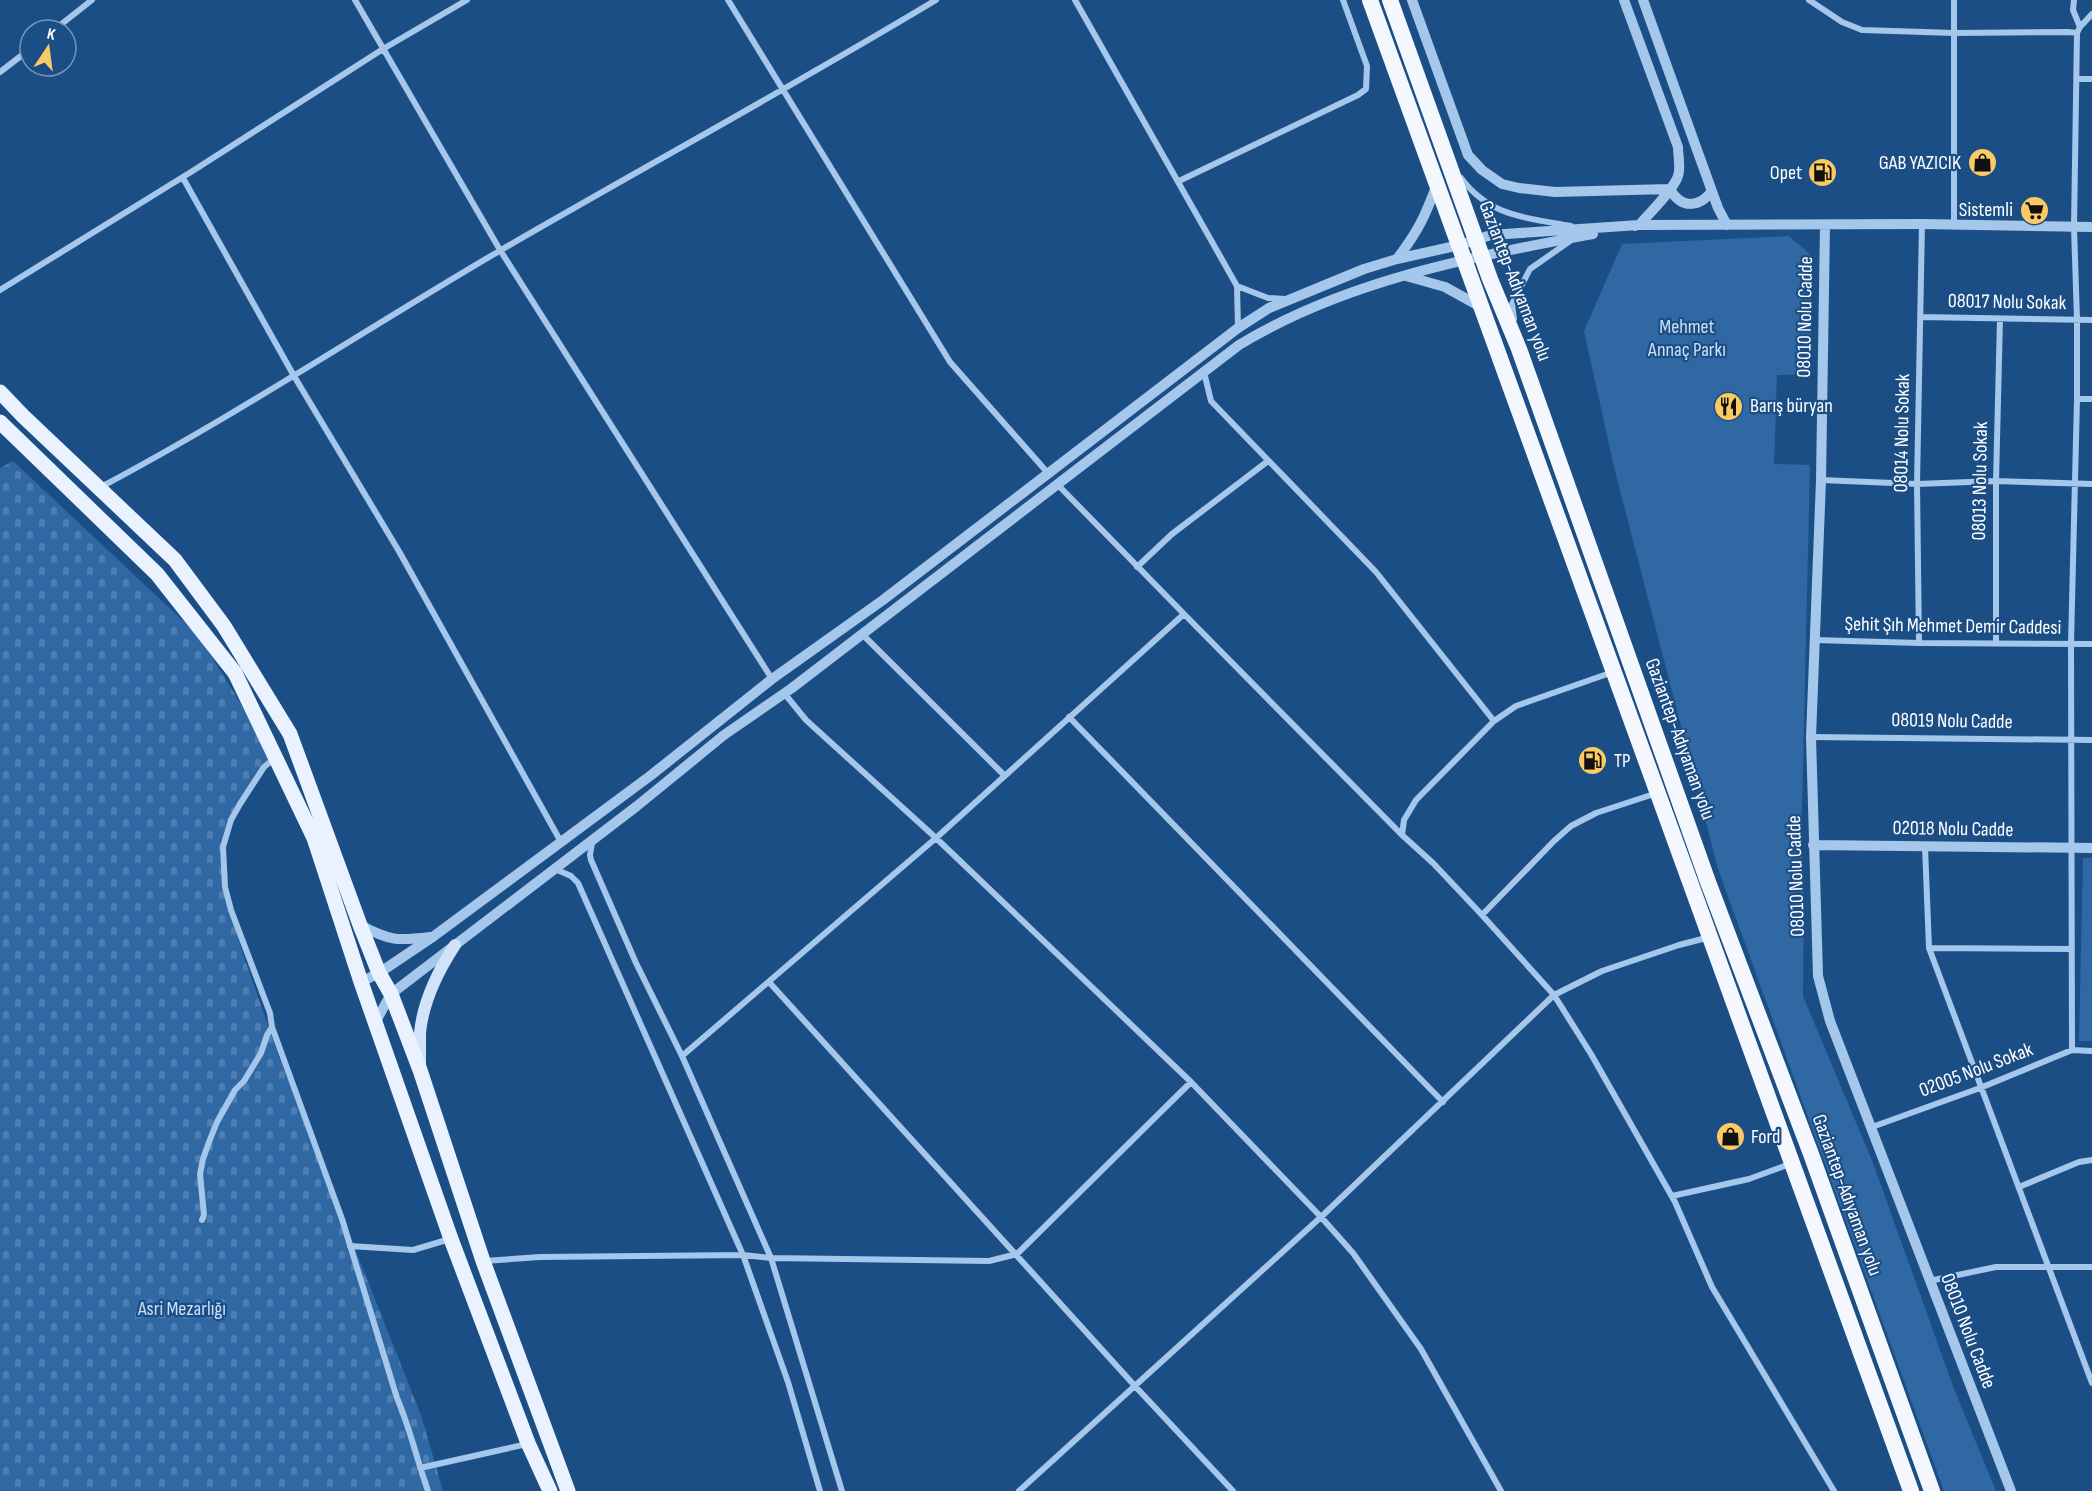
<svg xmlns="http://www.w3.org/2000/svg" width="2092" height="1491" viewBox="0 0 2092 1491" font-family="'Sofia Sans Condensed',sans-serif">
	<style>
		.green { fill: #3068a4 }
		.cemetery { fill: url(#cemetery-stones) }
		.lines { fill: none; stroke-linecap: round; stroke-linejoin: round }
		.minor { stroke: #a4c7eb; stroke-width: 6 }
		.tertiary { stroke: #a4c7eb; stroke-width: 10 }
		.secondary { stroke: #d0e3f8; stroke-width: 12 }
		.primary { stroke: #e9f2fe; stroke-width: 15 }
		.trunk { stroke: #f4f8fe; stroke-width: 16 }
		.labels { text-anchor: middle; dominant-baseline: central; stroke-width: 4.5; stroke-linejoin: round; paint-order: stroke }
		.poi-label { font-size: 20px; fill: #fff; stroke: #1c4e86; text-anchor: end }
		.street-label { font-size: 20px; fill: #fff; stroke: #1c4e86 }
		.park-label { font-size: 20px; fill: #c9e0f8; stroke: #1c4e86 }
	</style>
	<defs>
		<pattern id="cemetery-stones" width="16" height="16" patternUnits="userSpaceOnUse" patternTransform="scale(1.5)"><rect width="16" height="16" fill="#3068a4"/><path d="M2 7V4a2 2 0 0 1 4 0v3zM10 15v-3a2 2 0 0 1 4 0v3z" fill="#4f7fb2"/></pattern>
	</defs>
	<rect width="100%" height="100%" fill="#1c4e86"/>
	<!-- green -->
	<path class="green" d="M1789,236L1811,255V374L1777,375L1774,464L1810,465L1801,851L1804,870L1803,996L1873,1163L1954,1389L1996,1491H1944L1718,869L1614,467L1584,331L1622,244Z
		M2083,858H2092V1041H2079Z"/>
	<!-- cemetery -->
	<path class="cemetery" d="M13,461L199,636L274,758L229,821L222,846V886L243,954L278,1054L422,1418L443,1491H0V468Z"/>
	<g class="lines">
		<!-- minor -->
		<path class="minor" d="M355,0L500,250L772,679
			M728,0L950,362L1047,472
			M1075,0L1237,286L1238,328
			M1809,0L1842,22L1862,30L1954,33L2068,32L2077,33
			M2074,0L2073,10L2080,27
			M54,30L92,0
			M0,72L30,49
			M2077,79H2092
			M183,178L294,376L400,553L561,842
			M1461,178C1490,217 1527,218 1571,226
			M1179,181L1358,95L1366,89L1367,66L1343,0
			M1954,225V0
			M1237,286L1268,298L1285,299
			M0,290L191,172L383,49L467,0
			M1921,317L2092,320
			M1514,319L1512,304L1530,269L1570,241
			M1204,372L1211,401L1376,572L1494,721
			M2077,399H2092
			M1821,480L1917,484L1996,481L2092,484
			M1057,484L1184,614
			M99,488C237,415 366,329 501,250C646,166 793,86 936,0
			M1137,567L1172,534L1268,461
			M862,634L1005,776
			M1814,640L1919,643L2092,644
			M1919,643L1917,484L1922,224
			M1996,643V481L2000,319
			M1613,672L1516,706L1494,721L1416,800L1404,820L1402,835L1433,863L1482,915L1554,995L1591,1054L1675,1202L1712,1287L1834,1491
			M784,693L806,720L936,838L1191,1082L1321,1217L1353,1253L1421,1349L1501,1491
			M1069,717L1443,1102
			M1811,737L2092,740
			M274,759L264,767L240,804L231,820L223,847L225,887L231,910L270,1013L272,1027L342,1219L397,1398C410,1428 417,1460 428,1491
			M592,843L590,855L591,860L636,963L682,1056L771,1258L842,1491
			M1925,847L1929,948L2092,1383
			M555,869L571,876L578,883L743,1255L788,1382L820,1491
			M1482,915L1554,841L1571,826L1596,813L1657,793
			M1929,948L2072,949
			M769,982L1134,1385L1233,1491
			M2072,1050L2071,644L2077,399V320L2074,227L2077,33L2080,27L2092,14
			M682,1056L936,838L1184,614L1402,835
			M1872,1127L1980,1088L2072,1050L2092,1051
			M2019,1187L2079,1162L2092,1160
			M1672,1196L1749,1179L1790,1164
			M202,1220L204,1215L200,1174L203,1159L209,1142L217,1122L235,1090L244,1081L261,1053L267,1035L272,1027
			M350,1246L413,1250L450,1239
			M484,1261L540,1257L743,1255L771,1258L989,1261L1017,1254L1191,1082
			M1929,1281L1996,1267H2092
			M420,1468L527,1444
			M1019,1491L1321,1217L1554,995L1602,971L1679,945L1710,937"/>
		<!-- tertiary -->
		<path class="tertiary" d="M1412,0L1468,155L1482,170L1502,184L1519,188L1555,192L1670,189
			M1624,0L1678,147C1678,156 1681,168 1678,176C1674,189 1649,214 1639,225L1635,226
			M1643,0L1718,208L1727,225
			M1670,189C1681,209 1699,208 1712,191
			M1825,225L1821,480L1811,737L1818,976L1830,1021L2011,1491
			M1397,259C1418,231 1425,217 1437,184
			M1406,276L1445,287L1483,308
			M1813,845L2092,848
			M360,925C390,941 397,941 430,937
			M361,982L379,973L434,936L650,776L772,679L883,600L1238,328L1269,308L1364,269L1397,259L1460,245L1491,235L1639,225L1922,224L2092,227
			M376,1021L391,994L637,806L724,735L792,688L1239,345C1346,280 1472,257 1593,234"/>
		<!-- secondary -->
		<path class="secondary" d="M420,1066C420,1055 420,1044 420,1033C423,1001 438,971 455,945"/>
		<!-- primary -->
		<path class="primary" d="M0,392L23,416L175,560L224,626L290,734L360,925L379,973L391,994L420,1070L483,1261L568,1491
			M0,422L157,574L235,673L314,838L361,982L451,1239L528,1443L550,1491"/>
		<!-- trunk -->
		<path class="trunk" d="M1370,0L1911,1491
			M1390,0L1490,279L1519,349L1708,882L1811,1154L1932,1491"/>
	</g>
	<!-- icons -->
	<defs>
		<symbol id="shop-disc" viewBox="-11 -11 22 22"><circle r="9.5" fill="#fbca62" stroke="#1c4e86"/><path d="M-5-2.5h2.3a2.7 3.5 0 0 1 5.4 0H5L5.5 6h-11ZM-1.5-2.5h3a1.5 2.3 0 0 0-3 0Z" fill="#111"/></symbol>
		<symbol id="fuel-disc" viewBox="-11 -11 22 22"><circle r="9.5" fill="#fbca62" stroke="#1c4e86"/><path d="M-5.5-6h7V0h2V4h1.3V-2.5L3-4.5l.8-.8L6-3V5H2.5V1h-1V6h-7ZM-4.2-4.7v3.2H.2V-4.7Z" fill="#111"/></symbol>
		<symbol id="supermarket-disc" viewBox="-11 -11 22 22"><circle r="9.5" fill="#fbca62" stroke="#1c4e86"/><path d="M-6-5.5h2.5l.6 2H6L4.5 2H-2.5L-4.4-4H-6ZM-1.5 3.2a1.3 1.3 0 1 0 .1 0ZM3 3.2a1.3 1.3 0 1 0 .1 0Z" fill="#111"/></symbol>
		<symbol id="restaurant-disc" viewBox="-11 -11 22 22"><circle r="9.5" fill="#fbca62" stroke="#1c4e86"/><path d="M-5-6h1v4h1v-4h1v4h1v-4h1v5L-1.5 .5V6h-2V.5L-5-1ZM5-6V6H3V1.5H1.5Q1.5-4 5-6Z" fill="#111"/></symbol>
	</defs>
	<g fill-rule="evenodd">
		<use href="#shop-disc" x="1966" y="146" width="33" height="33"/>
		<use href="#fuel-disc" x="1806" y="156" width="33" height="33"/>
		<use href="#supermarket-disc" x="2018" y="194" width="33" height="33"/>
		<use href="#restaurant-disc" x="1712" y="390" width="33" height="33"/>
		<use href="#fuel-disc" x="1576" y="744" width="33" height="33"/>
		<use href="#shop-disc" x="1714" y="1120" width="33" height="33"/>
	</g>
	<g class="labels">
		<!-- poi labels -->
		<g class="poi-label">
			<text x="1961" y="163">GAB YAZICIK</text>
			<text x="1802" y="173">Opet</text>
			<text x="2013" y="210">Sistemli</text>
			<text x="1750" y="406" text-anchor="start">Barış büryan</text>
			<text x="1614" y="761" text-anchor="start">TP</text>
			<text x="1751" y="1137" text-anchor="start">Ford</text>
		</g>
		<!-- street labels -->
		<g class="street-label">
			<text transform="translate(1515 281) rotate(69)">Gaziantep-Adıyaman yolu</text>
			<text transform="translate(2007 302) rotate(1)">08017 Nolu Sokak</text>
			<text transform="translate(1805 317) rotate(-89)">08010 Nolu Cadde</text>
			<text transform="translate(1902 433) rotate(-89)">08014 Nolu Sokak</text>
			<text transform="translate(1980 481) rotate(-89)">08013 Nolu Sokak</text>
			<text transform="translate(1953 626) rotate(1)">Şehit Şıh Mehmet Demir Caddesi</text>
			<text transform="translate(1952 721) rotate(1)">08019 Nolu Cadde</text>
			<text transform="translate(1680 739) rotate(70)">Gaziantep-Adıyaman yolu</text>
			<text transform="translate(1953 829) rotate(1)">02018 Nolu Cadde</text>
			<text transform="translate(1796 876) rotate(-92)">08010 Nolu Cadde</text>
			<text transform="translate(1976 1070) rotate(-21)">02005 Nolu Sokak</text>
			<text transform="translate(1847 1195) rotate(70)">Gaziantep-Adıyaman yolu</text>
			<text transform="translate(1968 1331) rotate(69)">08010 Nolu Cadde</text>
		</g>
		<!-- park labels -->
		<g class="park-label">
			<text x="1687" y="327">Mehmet<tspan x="1687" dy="23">Annaç Parkı</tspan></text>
			<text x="182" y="1309">Asri Mezarlığı</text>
		</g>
	</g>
	<!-- north arrow -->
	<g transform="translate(48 48) rotate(13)"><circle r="28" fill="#1c4e86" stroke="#7795b6" stroke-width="1.5"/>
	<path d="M0-4.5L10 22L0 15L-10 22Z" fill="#fbca62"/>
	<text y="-9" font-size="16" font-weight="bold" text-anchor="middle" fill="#ffffff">K</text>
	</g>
</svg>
